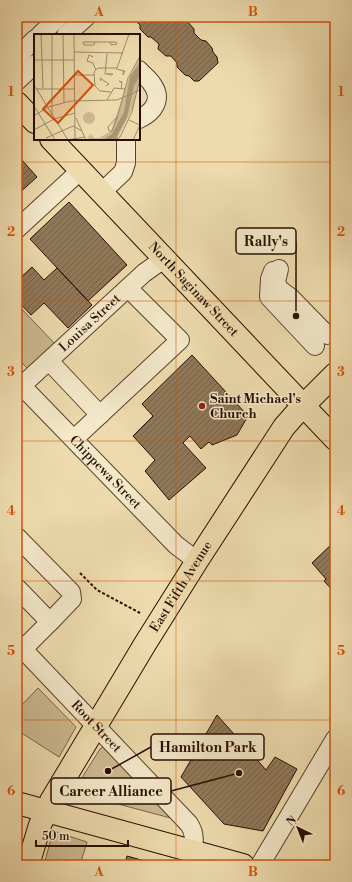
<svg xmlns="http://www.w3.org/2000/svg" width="352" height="882" viewBox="0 0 352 882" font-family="'Libre Bodoni',serif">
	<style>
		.green { fill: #ccb890; stroke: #7a6248 }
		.building { fill: url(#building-hatch); stroke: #290d00 }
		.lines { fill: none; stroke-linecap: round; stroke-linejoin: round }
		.minor-casing { stroke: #5a402b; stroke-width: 20 }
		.major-casing { stroke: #290d00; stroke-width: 24 }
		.path { stroke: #290d00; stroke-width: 2; stroke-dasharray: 3 2; stroke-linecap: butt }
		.minor { stroke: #f3e8ca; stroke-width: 18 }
		.major { stroke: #eddbad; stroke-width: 22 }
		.grid { fill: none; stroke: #d5510b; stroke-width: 1; stroke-opacity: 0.55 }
		.poi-dot { fill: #8f2418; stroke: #f3e8ca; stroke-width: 1.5 }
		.labels { text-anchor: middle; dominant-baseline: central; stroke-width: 3; stroke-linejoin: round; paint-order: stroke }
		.street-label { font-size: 13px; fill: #290d00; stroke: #f3e8ca }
		.poi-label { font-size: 13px; font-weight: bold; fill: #290d00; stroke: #f3e8ca; text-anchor: start }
		.inset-road { fill: none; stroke: #9f8968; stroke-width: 1 }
		.view { fill: #d5510b; fill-opacity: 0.15; stroke: #d5510b; stroke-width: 2 }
		.inset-edge { fill: none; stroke: #290d00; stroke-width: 2 }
		.leader { fill: none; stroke: #290d00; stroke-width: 1.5 }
		.callout-dot { fill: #290d00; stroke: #f3e8ca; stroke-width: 1.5 }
		.callout { fill: #f3e8ca; stroke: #290d00; stroke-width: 1.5 }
		.callout-label { font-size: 14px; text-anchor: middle; font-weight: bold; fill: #290d00 }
		.neatline { fill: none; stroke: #d5510b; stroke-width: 1.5 }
		.grid-label { font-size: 13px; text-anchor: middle; font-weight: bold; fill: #d5510b }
	</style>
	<defs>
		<pattern id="building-hatch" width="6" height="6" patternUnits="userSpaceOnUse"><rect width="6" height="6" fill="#8f785a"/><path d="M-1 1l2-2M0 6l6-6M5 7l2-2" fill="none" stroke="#756148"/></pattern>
	</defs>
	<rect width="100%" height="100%" fill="#eddbad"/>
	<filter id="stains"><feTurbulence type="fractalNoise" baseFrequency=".005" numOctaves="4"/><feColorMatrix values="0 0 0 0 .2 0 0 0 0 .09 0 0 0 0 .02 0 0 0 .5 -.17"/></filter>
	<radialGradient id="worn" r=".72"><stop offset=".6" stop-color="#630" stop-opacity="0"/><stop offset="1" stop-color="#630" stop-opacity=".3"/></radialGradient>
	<!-- green -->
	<path class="green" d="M17,304L55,344L28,369L17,358Z
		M38,688L76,727L59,757L17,730V710Z
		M105,746L178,820L73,792L100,749Z
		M53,831L87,842L80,865H44Z"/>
	<!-- building -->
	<path class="building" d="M140,17H178L183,21H187L194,29V33L201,40L206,41L212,48L213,52L217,57L218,63L199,81H194L189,76L185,75L177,67V63L171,56H166L158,49L159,44L151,37H148L140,29V25L136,21Z
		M21,159L37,177L17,195V163Z
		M69,202L127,265L88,301L30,239Z
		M32,267L44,280L57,268L92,305L68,328L44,303L31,315L17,300V281Z
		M192,355L248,416L237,435L212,445L209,442L201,449L190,436L183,443L206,468L169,500L145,471L155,460L133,436L153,416L142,404Z
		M335,541V593L324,581L326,579L312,563Z
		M217,715L266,770L275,757L297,769L263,831L224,824L181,777Z
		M127,856L159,865H125Z"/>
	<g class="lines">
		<defs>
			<g id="minor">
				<path d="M40,35L59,17"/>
				<path d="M66,35L86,17"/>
				<path d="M17,57L35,39"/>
				<path d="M139,70C143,75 149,79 152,84C163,99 154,112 139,119"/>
				<path d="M17,81L35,64"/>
				<path d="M102,192L123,172L126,163V139"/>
				<path d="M17,229L81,170"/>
				<path d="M279,269L276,282L279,289L290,297L327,335"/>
				<path d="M273,271L270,279L269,297L315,346"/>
				<path d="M49,361L100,415"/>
				<path id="s1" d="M17,381L176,545L197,561"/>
				<path id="s2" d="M17,390L144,273L165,258"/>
				<path d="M74,439L180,340L128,288"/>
				<path d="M17,537L71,592L72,599L50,622"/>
				<path d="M17,588L50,622L23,649"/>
				<path id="s3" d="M17,643L189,824C195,833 195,841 192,851"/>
				<path d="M260,865L335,739"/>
			</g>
			<g id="major">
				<path d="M17,103L35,122"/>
				<path id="s4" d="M51,139C146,239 240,339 335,439"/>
				<path d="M17,803L243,865"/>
				<path id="s5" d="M28,865L40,825L51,801L145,644L197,561L284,427L299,410L335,374"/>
			</g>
		</defs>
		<!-- minor casing -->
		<use href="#minor" class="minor-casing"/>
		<!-- major casing -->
		<use href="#major" class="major-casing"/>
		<!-- path -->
		<path class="path" d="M80,573L97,590L140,613"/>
		<!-- minor -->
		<use href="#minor" class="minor"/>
		<!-- major -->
		<use href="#major" class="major"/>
	</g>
	<!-- grid -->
	<path class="grid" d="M176,17V865M17,162H335M17,301H335M17,441H335M17,581H335M17,720H335"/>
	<!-- markers -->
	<circle class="poi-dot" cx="202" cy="406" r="4"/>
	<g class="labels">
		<!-- street labels -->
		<g class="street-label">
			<text stroke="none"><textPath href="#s4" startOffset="207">North Saginaw Street</textPath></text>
			<text stroke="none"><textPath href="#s2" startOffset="99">Louisa Street</textPath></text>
			<text stroke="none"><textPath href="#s1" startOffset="127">Chippewa Street</textPath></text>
			<text stroke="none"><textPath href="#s5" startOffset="319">East Fifth Avenue</textPath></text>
			<text stroke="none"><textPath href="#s3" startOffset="115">Root Street</textPath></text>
		</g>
		<!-- poi labels -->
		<g class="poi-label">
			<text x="210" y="399">Saint Michael's<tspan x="210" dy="15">Church</tspan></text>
		</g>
	</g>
	<!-- overview -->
	<g transform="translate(34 34)">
		<rect width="106" height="106" fill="#eddbad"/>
		<path d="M106,23V45L99,74L82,106H85H53L56,99L57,103L58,100L60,104H65L77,97L95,44ZM49 84a6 6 0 1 1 12 0a6 6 0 1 1-12 0Z" fill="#ccb890"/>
		<path d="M106,29V42L100,52L93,83L81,106H69L78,100L90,78L96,42Z" fill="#aa9572"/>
		<path class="inset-road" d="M7,0L9,54M29,0L30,69M40,0L41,106M49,8H82L83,10L77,11L76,8M49,8L50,11H60L61,8M40,18L89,19M73,20L71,40H74L78,41L79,40H73M59,23L55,21L53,27L59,29L62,36M0,26H40M82,35L91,37L89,41V37M40,41H60M67,47L66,44L75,50L72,52M0,51L34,106M2,55H41M87,55L88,49V48L85,47L88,49M77,58L66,57L61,52L60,38L64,34H83L95,0M73,66L80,54L91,55M0,72L21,106M18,81V0M0,82L14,73L37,67L83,66L106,56M83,83L74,93L75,97H78L83,84L94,44L106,22M42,84L52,106M95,86L106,91L99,106M0,96L20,85L41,79M12,104L39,92L48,97M82,105L86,103L98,78L106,44M33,106L51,103"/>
		<path class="view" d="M44,37L59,51L24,89L9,75Z"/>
		<rect width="106" height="106" class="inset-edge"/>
	</g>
	<!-- callouts -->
	<path class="leader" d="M296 316L296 241M108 771L151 747M239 773L171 791"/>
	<g class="callout-dot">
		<circle cx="296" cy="316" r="4"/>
		<circle cx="108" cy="771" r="4"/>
		<circle cx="239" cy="773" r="4"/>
	</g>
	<g class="callout">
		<rect x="236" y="228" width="60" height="26" rx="4"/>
		<rect x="151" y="734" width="113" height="26" rx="4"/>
		<rect x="51" y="778" width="120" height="26" rx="4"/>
	</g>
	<g class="callout-label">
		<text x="266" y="246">Rally's</text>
		<text x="208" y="752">Hamilton Park</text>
		<text x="111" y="796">Career Alliance</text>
	</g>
	<!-- margin -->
	<rect width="352" height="882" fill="none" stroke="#eddbad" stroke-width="44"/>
	<!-- north arrow -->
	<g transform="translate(298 828) rotate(317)" stroke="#f3e8ca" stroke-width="3" paint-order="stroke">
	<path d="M0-3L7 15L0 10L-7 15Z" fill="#290d00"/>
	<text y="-6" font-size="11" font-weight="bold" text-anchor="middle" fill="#290d00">N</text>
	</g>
	<!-- scale -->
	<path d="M36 840v6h92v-6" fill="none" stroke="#290d00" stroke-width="2"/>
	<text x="42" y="840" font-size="12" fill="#290d00" stroke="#f3e8ca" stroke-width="3" paint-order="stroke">50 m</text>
	<rect x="22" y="22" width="308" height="838" class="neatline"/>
	<g class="grid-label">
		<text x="99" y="16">A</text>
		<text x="253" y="16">B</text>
		<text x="11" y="96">1</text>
		<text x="341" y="96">1</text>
		<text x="11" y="236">2</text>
		<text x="341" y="236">2</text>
		<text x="11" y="376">3</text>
		<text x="341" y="376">3</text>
		<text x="11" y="515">4</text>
		<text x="341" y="515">4</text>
		<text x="11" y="655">5</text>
		<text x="341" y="655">5</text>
		<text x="11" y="795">6</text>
		<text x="341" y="795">6</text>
		<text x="99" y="876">A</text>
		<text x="253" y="876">B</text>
	</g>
	<rect width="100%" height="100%" filter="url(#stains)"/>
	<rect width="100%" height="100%" fill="url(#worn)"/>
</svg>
